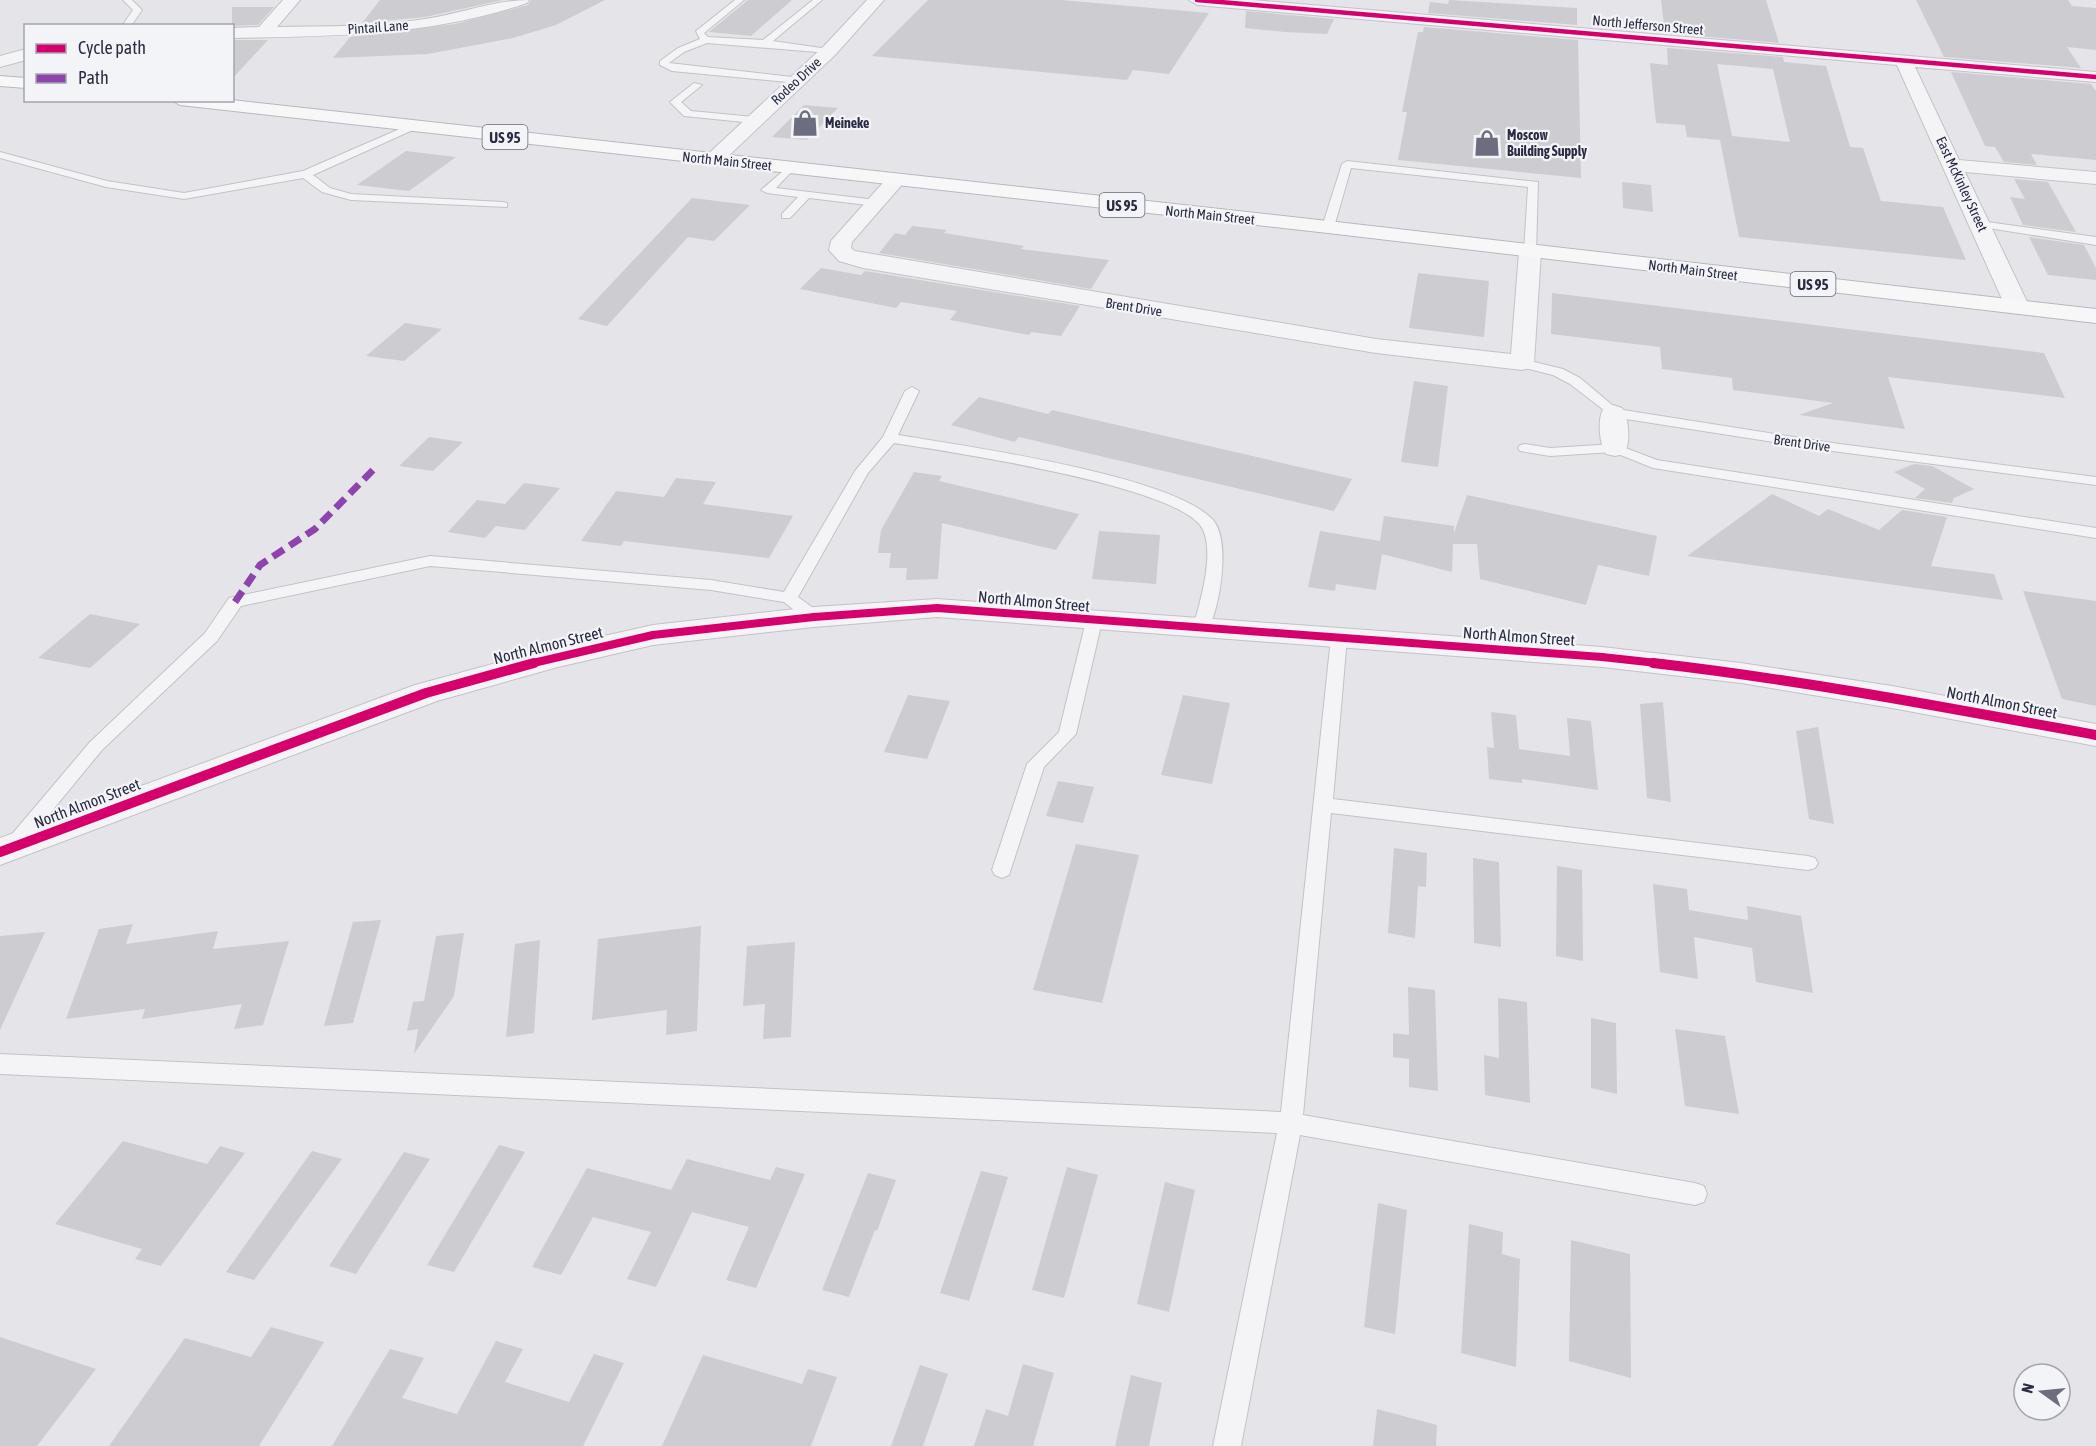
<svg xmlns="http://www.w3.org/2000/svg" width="2096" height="1446" viewBox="0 0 2096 1446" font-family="'Asap Condensed',sans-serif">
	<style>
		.building { fill: #ccccd1; fill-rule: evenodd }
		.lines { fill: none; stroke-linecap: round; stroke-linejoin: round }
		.service-casing { stroke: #c2c2c7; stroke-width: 2 }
		.minor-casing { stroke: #c2c2c7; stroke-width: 2 }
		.tertiary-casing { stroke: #c2c2c7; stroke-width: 2 }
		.trunk-casing { stroke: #b7b8be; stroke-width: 2 }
		.service { fill: #f4f4f6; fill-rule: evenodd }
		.minor { fill: #f4f4f6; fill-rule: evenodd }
		.tertiary { fill: #f4f4f6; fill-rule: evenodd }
		.trunk { fill: #f7f7f8; fill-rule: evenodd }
		.quiet { stroke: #8e44ad; stroke-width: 7; stroke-dasharray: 13 7; stroke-linecap: butt }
		.cycleway-far2-casing { stroke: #f3f4f8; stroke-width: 7 }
		.cycleway-far1-casing { stroke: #f3f4f8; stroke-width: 10 }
		.cycleway-casing { stroke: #f3f4f8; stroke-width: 14 }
		.cycleway-far2 { stroke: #d6006c; stroke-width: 4.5 }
		.cycleway-far1 { stroke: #d6006c; stroke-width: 8 }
		.cycleway { stroke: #d6006c; stroke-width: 10 }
		.labels { text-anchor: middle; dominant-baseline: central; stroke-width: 4.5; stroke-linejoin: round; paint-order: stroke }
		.far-street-label { font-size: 14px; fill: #2b2c44; stroke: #f3f4f8 }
		.far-poi-label { font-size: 14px; font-weight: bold; fill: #2b2c44; stroke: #f3f4f8; text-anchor: start }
		.shield { fill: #f3f4f8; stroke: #67687a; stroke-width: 1.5 }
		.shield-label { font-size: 15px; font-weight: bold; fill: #2b2c44 }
		.street-label { font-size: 16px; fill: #2b2c44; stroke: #f3f4f8 }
	</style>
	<rect width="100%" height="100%" fill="#e5e5e9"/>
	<!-- building -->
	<path class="building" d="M380,0H503L425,17L362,23Z
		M531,0H605L556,25L513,38L428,54L333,58L350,37L455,24L528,5Z
		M748,0H792L751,36L709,32Z
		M928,0H1061L1209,13L1169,74L1133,70L1127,80L872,56Z
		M1449,0L1577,8V25L1428,13L1430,2L1448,4Z
		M1661,0H1766L1779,43L1665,33Z
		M1916,0H2068L2072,6L2096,8V50L2067,47L2081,68L1944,57Z
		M232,7H274L258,25L232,26Z
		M1246,11L1334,19L1327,34L1285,32L1245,28Z
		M1424,27L1578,40L1581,178L1398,160L1407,112H1402L1418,32H1423Z
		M232,40H268L232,79Z
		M1667,48L1783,57L1784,62L1826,66L1850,147L1863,148L1881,201L1943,207L1966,260L1739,237L1720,140L1687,137L1685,125L1656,123L1650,63L1668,65ZM1717,64L1773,69L1790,142L1732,136Z
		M1951,72L2091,84L2096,91V160L2031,154L2037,165L2004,162L1995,147L1985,146Z
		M804,105L838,108L807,140L772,137Z
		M406,151L456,157L409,191L357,185Z
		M2014,179L2048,182L2076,232L2023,225L2010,197L2025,199Z
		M1622,182L1651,185L1653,212L1623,208Z
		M692,198L750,205L714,241L688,237L607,326L578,319Z
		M912,226L947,230L944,233L1024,246L1021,249L1109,260L1091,289L879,253L895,233L905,235Z
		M2029,237L2084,245L2096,268V280L2048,275Z
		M821,268L861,275L865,271L1080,306L1061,336L1031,332L1029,335L950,320L957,311L901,302L896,308L800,289Z
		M1418,273L1489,281L1484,337L1409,328Z
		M1552,293L2044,353L2065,398L1888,377L1905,429L1799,415L1833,403L1733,390L1732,378L1662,369L1660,347L1551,334Z
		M405,323L442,329L404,361L366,356Z
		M1414,381L1448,386L1438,467L1401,462Z
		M979,397L1048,414L1052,410L1352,479L1334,511L1019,437L1015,442L951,425Z
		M429,437L463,442L433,471L399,466Z
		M1914,464L1932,466L1974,489L1954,498L1952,503L1915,498L1925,489L1894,472Z
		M914,472L942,476L939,481L1079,514L1056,550L942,523L938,579L906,580L907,568H889L891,553H878L881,530Z
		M676,478L716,482L703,504L793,516L769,558L624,541L621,546L581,541L616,491L664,497Z
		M524,483L560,488L525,530L496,526L485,538L448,532L477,500L505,504Z
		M1772,494L1819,516L1828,509L1879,530L1902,510L1947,517L1931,566L1994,574L2003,600L1687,556Z
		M1467,495L1657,536L1649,576L1598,565L1586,605L1480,579L1477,544H1453L1452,572L1382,554L1376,590L1336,584L1335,591L1308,587L1320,531L1380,541L1384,516L1454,526V533Z
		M1099,531L1160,535L1156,584L1092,579Z
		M2023,591L2096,601V706L2062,699Z
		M90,614L140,624L90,668L38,658Z
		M908,695L950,701L927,759L884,752Z
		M1183,695L1230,703L1212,784L1161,775Z
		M1663,702L1671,802L1647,798L1640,704Z
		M1491,712L1516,715L1519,749L1570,756L1567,718L1591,721L1598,790L1522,779V783L1489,779L1487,747L1494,748Z
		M1818,727L1834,824L1809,819L1796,731Z
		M1058,781L1094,787L1083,823L1046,816Z
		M1076,844L1139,855L1102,1003L1033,990Z
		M1394,848L1427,853L1426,887L1418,886L1415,938L1388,933Z
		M1473,858L1499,862L1501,947L1474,943Z
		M1557,866L1582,870L1583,961L1556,956Z
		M1653,884L1687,889L1689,910L1748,920L1747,906L1801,916L1813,993L1756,982L1752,948L1694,937L1698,979L1660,972Z
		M381,920L353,1023L324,1026L353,922Z
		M133,924L126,944L218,931L213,949L289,941L263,1025L234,1029L242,1004L142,1019L145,1009L66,1019L99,929Z
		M701,926L697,1031L666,1035L667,1010L592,1020L598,939Z
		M45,932L34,956L0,1030V936Z
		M464,933L454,996L414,1054L418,1029L407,1031L413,1002L424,1001L436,936Z
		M540,940L534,1033L506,1037L515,944Z
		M795,942L791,1037L763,1039L765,1004L743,1006L747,946Z
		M1408,987L1435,990L1438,1091L1409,1087V1059L1393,1057V1033L1409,1035Z
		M1498,998L1527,1002L1530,1103L1485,1095L1484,1055L1499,1058Z
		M1591,1018L1616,1023L1617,1094L1591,1088Z
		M1675,1029L1725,1036L1739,1114L1685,1106Z
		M123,1141L207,1164L220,1146L245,1153L161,1266L135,1259L142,1249L55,1224Z
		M499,1145L525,1152L454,1272L427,1265Z
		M312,1151L342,1159L254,1280L226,1272Z
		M404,1152L430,1159L356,1274L329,1266Z
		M687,1159L770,1180L776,1167L805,1174L756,1288L726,1280L749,1227L692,1212L656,1287L627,1279L651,1232L593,1217L561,1275L532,1267L587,1168L671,1190Z
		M1067,1167L1098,1175L1064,1298L1032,1290Z
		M981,1171L1008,1177L969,1301L940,1293Z
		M868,1173L896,1180L877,1231L875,1230L849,1297L822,1290Z
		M1165,1182L1195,1190L1169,1312L1137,1304Z
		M1378,1203L1407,1210L1395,1334L1364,1327Z
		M1469,1224L1503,1232L1502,1254L1520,1259L1516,1367L1461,1353Z
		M1571,1240L1630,1254L1631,1378L1569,1361Z
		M271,1327L324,1342L259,1446H109L185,1338L251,1357Z
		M0,1337L96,1369L37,1446H0Z
		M496,1341L523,1349L505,1382L569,1402L594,1354L624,1363L583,1446H332L390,1349L424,1358L402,1398L457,1414Z
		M703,1355L802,1384L808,1369L837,1377L811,1446H662Z
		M1023,1364L1054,1373L1033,1446H974L986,1409L1008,1416Z
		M920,1365L948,1374L923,1446H891Z
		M1131,1375L1162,1383L1149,1446H1115Z
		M1377,1409L1437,1425L1436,1446H1373Z"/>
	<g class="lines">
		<defs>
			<path id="service" d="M123,0H132L142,10L131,26H122L133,10Z
				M735,0H744L704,33L708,37L763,40L813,0H822L773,41L835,50L830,53L707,43L684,52L669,63L801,78V82L798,83L672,71L660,65V61L678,48L700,39L696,31Z
				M694,83L702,85L681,102L691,111L754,117L759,120L754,123L684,116L670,102Z
				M411,124L415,125V129L313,175L330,188L351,194L503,202L507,203V207L351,200L322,192L303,178L184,199L106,187L0,158V152L107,181L184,193L303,171Z
				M1347,161L1538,182L1536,252L1530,256L1524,252L1528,187L1351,168L1334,227L1324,229L1322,227L1342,164Z
				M790,165L795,168L776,188L876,200L882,203L876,206L809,198L790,218H782V214L798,197L767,193L761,190Z
				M1980,221L2096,237V245L1976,226V222Z
				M1522,359L1563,369L1580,378L1617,409L1832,443L2096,477V485L1832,451L1613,417L1570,384L1553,375L1517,366V360Z
				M912,387L919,391L898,435C965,446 1172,475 1213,520C1231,540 1220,610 1207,631H1195L1193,627C1200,603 1217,547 1200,525C1167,484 952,452 894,443L868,473L798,597L820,613L822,617L820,621H808L784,602L711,590L430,566L241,606L217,641L102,750L19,851L12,853L5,851L2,846L90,742L205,633L229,598L430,556L711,580L784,592L855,471L883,437L905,391Z
				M1525,444L1550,448L1615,444L1657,460L2096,528V538L1653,468L1613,452L1550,456L1520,451L1518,448L1520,445Z
				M1094,616L1102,621L1076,734L1044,767L1009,875L1002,878L995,875L992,870L1027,764L1059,732L1086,621Z
				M1339,633L1347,638L1333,799L1808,856L1815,858L1818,863L1815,868L1808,870L1331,813L1303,1115L1695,1183L1704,1186L1707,1194L1704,1202L1695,1205L1300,1135L1241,1446H1213L1277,1133L0,1074V1054L1281,1112L1331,638Z"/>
			<path id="minor" d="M283,0H300L277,27C326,26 376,27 425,19C460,14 494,0 529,0L527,3C430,36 333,36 232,38V28L259,27Z
				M867,0H884L836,54L721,163H707L704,159L707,155L824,46Z
				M1189,0H1252L2096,72V82L1915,67L1959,160L2096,172V184L1965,172L2030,308L2026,313H2010L2006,308L1897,65L1197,5Z
				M26,49V60L0,67V56Z
				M896,174L903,176L906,180L852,242L851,248L855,251L1376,339L1511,354L1519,252L1522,247H1538L1541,252L1534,363L1531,368L1522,370L1376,353L863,268L839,261L829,250L831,241L889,176Z
				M1613,405L1622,408C1629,417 1631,444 1624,454L1615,456L1606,454C1599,444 1597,417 1604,408Z"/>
			<path id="tertiary" d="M937,599L1602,647L1741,663L1892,686L2096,724V746L1892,708L1741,683L1602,667L937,617L814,627L653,645L558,667L437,701L0,865V838L415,685L555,647L653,625L814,607Z"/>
			<path id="trunk" d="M0,76L26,78V88L0,86Z
				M171,100H232L1328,221L2096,309V323L1328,233L180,105Z"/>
		</defs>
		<!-- service casing -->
		<use href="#service" class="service-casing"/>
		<!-- minor casing -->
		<use href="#minor" class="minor-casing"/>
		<!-- tertiary casing -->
		<use href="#tertiary" class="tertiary-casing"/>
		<!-- trunk casing -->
		<use href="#trunk" class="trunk-casing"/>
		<!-- service -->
		<use href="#service" class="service"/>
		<!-- minor -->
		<use href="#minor" class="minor"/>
		<!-- tertiary -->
		<use href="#tertiary" class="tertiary"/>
		<!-- trunk -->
		<use href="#trunk" class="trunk"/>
		<!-- quiet -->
		<path class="quiet" d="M235,602L260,565L315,529L374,469"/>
		<defs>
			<path id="cycleway-far2" d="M1197,0L2096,77"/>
			<path id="cycleway-far1" d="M529,664L653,635L814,617L937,608L1602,657L1666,664"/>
			<path id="cycleway" d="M1653,663C1802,680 1949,708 2096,735
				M0,852L426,693L534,663"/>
		</defs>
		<!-- cycleway-far2 casing -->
		<use href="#cycleway-far2" class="cycleway-far2-casing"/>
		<!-- cycleway-far1 casing -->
		<use href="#cycleway-far1" class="cycleway-far1-casing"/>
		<!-- cycleway casing -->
		<use href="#cycleway" class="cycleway-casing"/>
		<!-- cycleway-far2 -->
		<use href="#cycleway-far2" class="cycleway-far2"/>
		<!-- cycleway-far1 -->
		<use href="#cycleway-far1" class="cycleway-far1"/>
		<!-- cycleway -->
		<use href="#cycleway" class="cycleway"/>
	</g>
	<!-- icons -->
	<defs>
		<symbol id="shop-bare" viewBox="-9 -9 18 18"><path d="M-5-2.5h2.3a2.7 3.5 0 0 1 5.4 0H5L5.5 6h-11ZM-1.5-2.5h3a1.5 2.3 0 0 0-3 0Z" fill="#6c6d7e" stroke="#f3f4f8" stroke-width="2.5" paint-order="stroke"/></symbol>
	</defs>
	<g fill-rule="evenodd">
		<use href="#shop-bare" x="786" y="104" width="38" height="38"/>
		<use href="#shop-bare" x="1468" y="124" width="38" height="38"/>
	</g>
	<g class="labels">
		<!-- far-street labels -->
		<g class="far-street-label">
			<text transform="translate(1648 25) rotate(5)">North Jefferson Street</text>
			<text transform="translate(378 27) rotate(-4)">Pintail Lane</text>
			<text transform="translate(796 81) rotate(-43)">Rodeo Drive</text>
			<text transform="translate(727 161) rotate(6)">North Main Street</text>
			<text transform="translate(1962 184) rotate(65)">East McKinley Street</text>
			<text transform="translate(1210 215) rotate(6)">North Main Street</text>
			<text transform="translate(1693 270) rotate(7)">North Main Street</text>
			<text transform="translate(1134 307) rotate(9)">Brent Drive</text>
			<text transform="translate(1802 443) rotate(8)">Brent Drive</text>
		</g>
		<!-- far-poi labels -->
		<g class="far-poi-label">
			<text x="825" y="123">Meineke</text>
			<text x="1507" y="135">Moscow<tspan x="1507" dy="16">Building Supply</tspan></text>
		</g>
		<!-- shield labels -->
		<g class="shield">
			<rect x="482.5" y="125" width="45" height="24" rx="4.5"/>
			<rect x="1099.5" y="193" width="45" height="24" rx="4.5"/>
			<rect x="1790.5" y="272" width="45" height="24" rx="4.5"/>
		</g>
		<g class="shield-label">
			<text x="505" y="137">US 95</text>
			<text x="1122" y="205">US 95</text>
			<text x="1813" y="284">US 95</text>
		</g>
		<!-- street labels -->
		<g class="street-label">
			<text transform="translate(1034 601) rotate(5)">North Almon Street</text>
			<text transform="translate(1519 636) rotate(4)">North Almon Street</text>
			<text transform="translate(548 645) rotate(-14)">North Almon Street</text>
			<text transform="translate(2002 702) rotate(11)">North Almon Street</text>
			<text transform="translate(87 803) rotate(-21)">North Almon Street</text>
		</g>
	</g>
	<!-- legend -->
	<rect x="24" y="24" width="210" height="78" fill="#f3f4f8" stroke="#a3a4b0" stroke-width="1.5"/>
	<rect x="36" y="44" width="30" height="9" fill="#d6006c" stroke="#a3a4b0" stroke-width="1.5"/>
	<text x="78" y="54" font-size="18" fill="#2b2c44">Cycle path</text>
	<rect x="36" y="74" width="30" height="9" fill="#8e44ad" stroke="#a3a4b0" stroke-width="1.5"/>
	<text x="78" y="84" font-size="18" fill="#2b2c44">Path</text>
	<!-- north arrow -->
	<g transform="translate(2042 1392) rotate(285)"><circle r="28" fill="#f3f4f8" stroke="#a3a4b0" stroke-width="1.5"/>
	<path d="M0-4.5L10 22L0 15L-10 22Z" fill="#6c6d7e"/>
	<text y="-9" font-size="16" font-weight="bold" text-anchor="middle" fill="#2b2c44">N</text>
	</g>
</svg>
